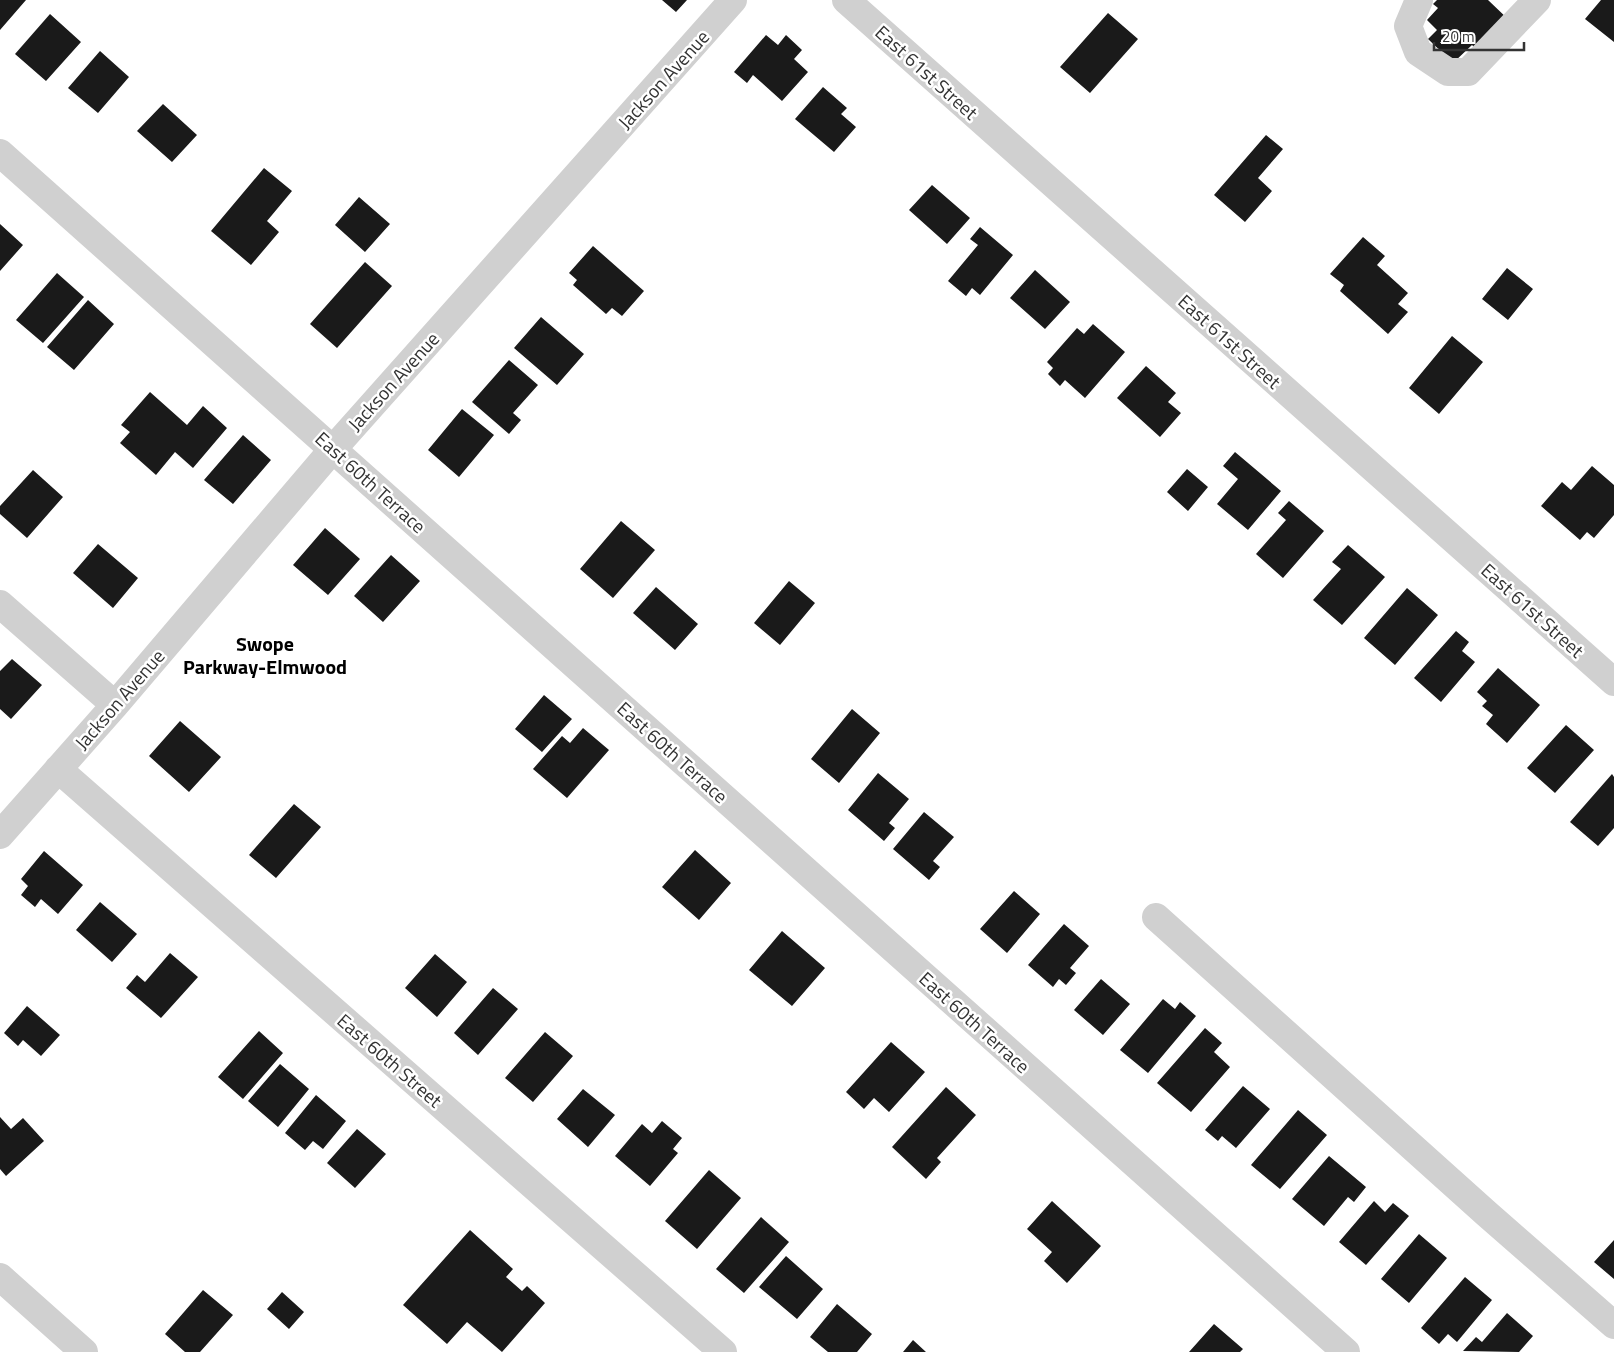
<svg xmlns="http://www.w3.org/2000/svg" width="1614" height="1352" viewBox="0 0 1614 1352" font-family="'Titillium Web',sans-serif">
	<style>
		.building { fill: #1a1a1a }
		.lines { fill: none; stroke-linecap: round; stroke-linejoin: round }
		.minor { stroke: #d0d0d0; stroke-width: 28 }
		.labels { text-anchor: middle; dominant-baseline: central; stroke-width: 5; stroke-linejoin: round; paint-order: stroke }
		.street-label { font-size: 19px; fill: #333; stroke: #fff }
		.neighbourhood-label { font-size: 20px; font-weight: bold; fill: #000; stroke: #fff }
	</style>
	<rect width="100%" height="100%" fill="#fff"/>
	<!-- building -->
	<path class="building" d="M0,0H26L0,30Z
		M662,0H687L676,12Z
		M1437,0H1488L1510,21L1479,52L1472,45L1453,63L1428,39L1437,30L1427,20L1438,8L1433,4Z
		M1601,0H1614V42L1585,19Z
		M1108,13L1138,39L1090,93L1060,67Z
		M50,14L81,42L46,81L15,54Z
		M766,35L778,45L786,35L802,50L794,59L808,72L782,101L753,75L747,83L734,72Z
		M100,51L129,77L98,113L68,88Z
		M823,87L847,108L841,114L856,127L834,152L795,119Z
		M163,104L197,135L172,162L137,131Z
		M1266,135L1283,149L1258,178L1272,191L1245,222L1214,195Z
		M264,168L292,191L267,221L279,232L251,265L211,231Z
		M932,185L970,218L947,244L909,210Z
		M359,197L390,224L365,252L335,225Z
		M0,224L23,245L0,271Z
		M980,227L1013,255L980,295L972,288L966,296L948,281L978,245L970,239Z
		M1363,237L1385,256L1377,265L1408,293L1398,304L1408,312L1388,334L1340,291L1344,285L1330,274Z
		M593,246L644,291L622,316L612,308L606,314L573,285L577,280L569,273Z
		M365,262L392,286L337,348L310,324Z
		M1507,268L1533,289L1508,320L1482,299Z
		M1035,270L1070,302L1045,329L1010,298Z
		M57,273L84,297L43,343L16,320Z
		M88,300L114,324L74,370L47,347Z
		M541,317L584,354L557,385L514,348Z
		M1093,324L1125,352L1085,398L1065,380L1060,386L1048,374L1053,368L1047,362L1077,328L1084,334Z
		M1452,336L1483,362L1439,414L1409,388Z
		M509,360L538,385L513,413L521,420L509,434L472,402Z
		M1146,366L1176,393L1168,402L1181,413L1160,437L1117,398Z
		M150,392L187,425L203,406L227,428L193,468L175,452L156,475L120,443L130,432L121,425Z
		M462,409L494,435L459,477L428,450Z
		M243,435L271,460L233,504L204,480Z
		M1235,452L1281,491L1248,530L1217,504L1238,479L1223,466Z
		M1592,466L1614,485V515L1594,538L1587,532L1580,540L1541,506L1562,482L1571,490Z
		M1187,469L1208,487L1188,511L1167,492Z
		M33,470L63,497L27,538L0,514V506Z
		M1289,501L1324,531L1283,578L1256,554L1286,520L1278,513Z
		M621,521L655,550L613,598L580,569Z
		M325,528L360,559L328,595L293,565Z
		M98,544L138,578L113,608L73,573Z
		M1348,545L1385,577L1342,625L1313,600L1341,569L1332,562Z
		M391,555L420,581L383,622L354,596Z
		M789,581L815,603L780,645L754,623Z
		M656,587L698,624L675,650L633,613Z
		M1407,588L1438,615L1395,665L1364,638Z
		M1456,631L1469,642L1462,651L1475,662L1441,702L1414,678Z
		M12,659L42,685L11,719L0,709V671Z
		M1498,668L1540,705L1507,743L1486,724L1493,715L1482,706L1487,701L1477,692Z
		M544,695L572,719L542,752L515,729Z
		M852,709L880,733L839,783L811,759Z
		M180,721L221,757L189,792L149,756Z
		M1566,725L1594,750L1555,793L1527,768Z
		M583,728L609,750L567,798L533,769L562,736L570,743Z
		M878,773L909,799L889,823L895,828L884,841L848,810Z
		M1612,774L1614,777V828L1598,846L1570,822Z
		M294,804L321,827L276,878L249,855Z
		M924,812L954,837L933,861L940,867L929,880L893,849Z
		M695,850L731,883L699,920L662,887Z
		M44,851L83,885L58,914L41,899L35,907L21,895L28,886L21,879Z
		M1014,891L1040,914L1007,953L980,929Z
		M100,902L137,934L112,962L76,930Z
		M1064,924L1089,946L1070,968L1076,973L1066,985L1059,979L1053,987L1028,965Z
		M782,931L825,968L792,1006L749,970Z
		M170,953L198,977L161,1018L126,988L137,975L145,982Z
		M435,954L467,982L437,1017L405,988Z
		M1101,979L1130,1004L1103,1035L1074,1010Z
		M493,988L518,1009L478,1055L454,1033Z
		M1163,999L1175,1009L1180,1002L1196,1016L1148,1073L1120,1050Z
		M27,1006L60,1035L41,1056L23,1040L18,1046L4,1033Z
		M1205,1028L1222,1043L1214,1052L1230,1067L1191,1112L1157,1083Z
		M259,1031L283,1053L243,1099L218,1077Z
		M545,1032L573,1056L533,1102L505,1078Z
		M891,1042L925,1072L889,1112L874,1098L864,1109L846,1092Z
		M280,1064L309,1089L278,1127L248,1101Z
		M1243,1086L1270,1109L1236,1148L1222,1136L1218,1141L1205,1130Z
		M946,1087L976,1115L937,1158L941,1162L926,1179L892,1147Z
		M583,1089L615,1115L588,1147L557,1119Z
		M316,1095L346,1121L323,1149L313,1141L305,1150L285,1133Z
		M1298,1110L1327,1135L1280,1189L1251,1165Z
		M0,1117L11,1129L23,1118L44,1141L6,1176L0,1169Z
		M662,1121L682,1138L673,1149L678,1153L650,1186L615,1156L642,1124L652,1133Z
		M357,1129L386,1154L355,1188L327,1163Z
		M1329,1156L1366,1187L1354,1202L1348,1197L1324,1226L1292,1199Z
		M709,1170L741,1198L697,1249L665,1221Z
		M1052,1201L1101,1246L1067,1283L1044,1261L1052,1252L1027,1229Z
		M1374,1201L1385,1212L1393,1203L1409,1216L1366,1265L1339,1242Z
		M761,1217L789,1242L744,1293L716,1269Z
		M470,1230L513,1269L506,1277L522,1291L527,1286L545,1303L502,1352L467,1322L447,1344L403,1305Z
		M1419,1234L1447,1258L1409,1303L1381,1279Z
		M1614,1240V1279L1594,1262Z
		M786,1256L823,1289L797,1319L759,1287Z
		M1465,1277L1492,1300L1457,1342L1448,1334L1439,1344L1421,1328Z
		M203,1290L233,1315L200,1352H185L165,1334Z
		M282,1292L304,1312L289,1329L267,1309Z
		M837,1304L872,1334L857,1352H828L810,1337Z
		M1507,1313L1533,1336L1519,1352L1463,1351L1476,1337L1482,1342Z
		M1214,1324L1243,1349L1240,1352H1189Z
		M913,1340L926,1352H903Z"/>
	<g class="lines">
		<!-- minor -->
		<path class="minor" d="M846,0L1614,682
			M1419,0L1408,26L1418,52L1448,72H1468L1537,0
			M0,153L1346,1352
			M0,604L115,705
			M58,769L723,1352
			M0,835L115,705L333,449L733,0
			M1156,917L1487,1214L1614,1325
			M0,1277L84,1352"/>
	</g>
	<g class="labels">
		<!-- street labels -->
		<g class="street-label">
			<text transform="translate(927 72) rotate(42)">East 61st Street</text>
			<text transform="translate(663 79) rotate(-48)">Jackson Avenue</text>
			<text transform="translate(1230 341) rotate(42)">East 61st Street</text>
			<text transform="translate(393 381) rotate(-48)">Jackson Avenue</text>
			<text transform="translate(371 482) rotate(42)">East 60th Terrace</text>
			<text transform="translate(1533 610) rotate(42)">East 61st Street</text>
			<text transform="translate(119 699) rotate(-49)">Jackson Avenue</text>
			<text transform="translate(673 752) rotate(42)">East 60th Terrace</text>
			<text transform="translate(975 1022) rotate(42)">East 60th Terrace</text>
			<text transform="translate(390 1060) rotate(41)">East 60th Street</text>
		</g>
		<!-- neighbourhood labels -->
		<g class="neighbourhood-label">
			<text x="265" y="643">Swope<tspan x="265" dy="23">Parkway-Elmwood</tspan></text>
		</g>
	</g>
	<!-- scale -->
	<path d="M1434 42v8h90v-8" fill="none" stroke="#333333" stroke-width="2.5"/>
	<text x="1442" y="42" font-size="15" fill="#333333" stroke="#ffffff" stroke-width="4" paint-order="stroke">20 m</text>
</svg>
